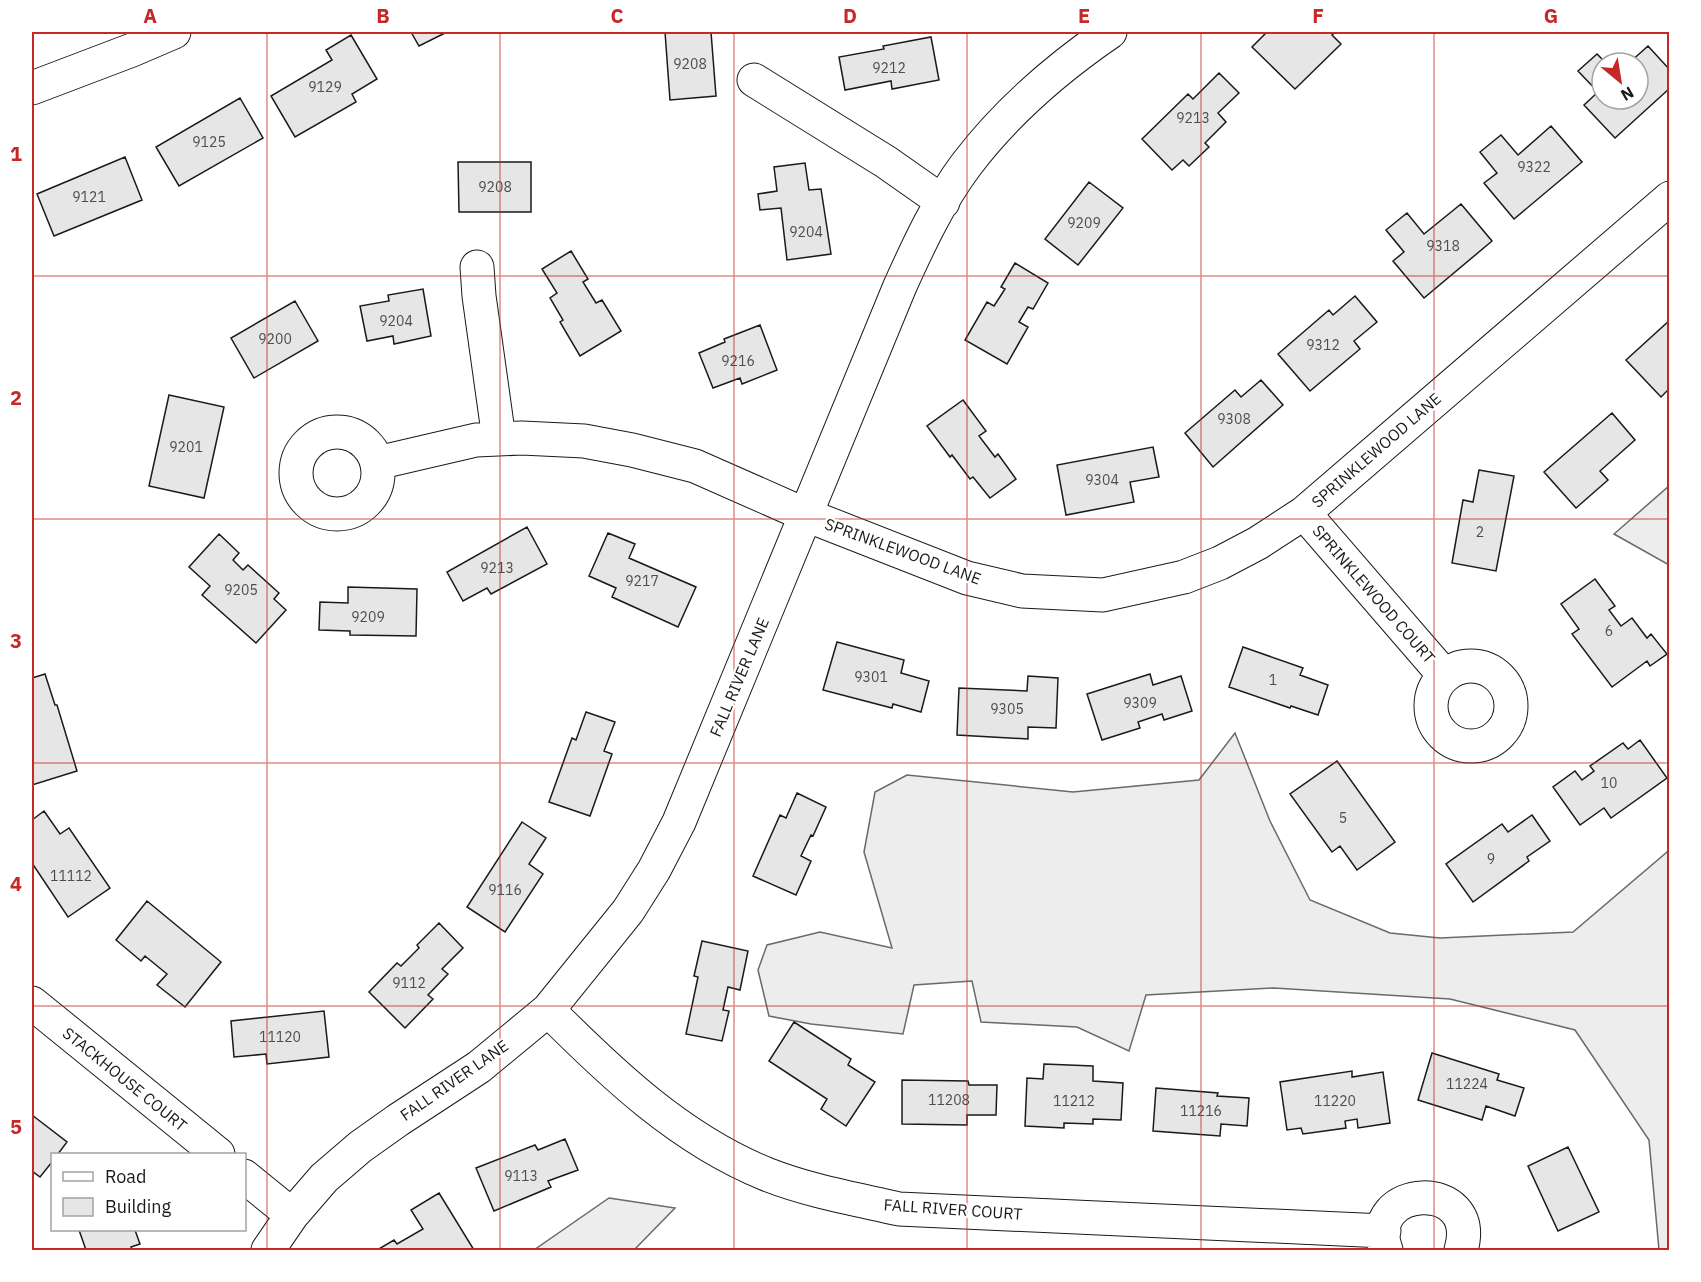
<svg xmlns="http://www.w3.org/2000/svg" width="1701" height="1282" viewBox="0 0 1701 1282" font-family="'IBM Plex Sans',sans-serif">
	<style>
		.built { fill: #ededed; stroke: #6a6a6a; stroke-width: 1.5 }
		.building { fill: #e6e6e6; stroke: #1a1a1a; stroke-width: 1.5 }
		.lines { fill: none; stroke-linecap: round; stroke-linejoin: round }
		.minor-casing { stroke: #1a1a1a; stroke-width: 35 }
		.minor { stroke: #fff; stroke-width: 33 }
		.grid { fill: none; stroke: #c62828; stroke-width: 1.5; stroke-opacity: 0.55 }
		.labels { text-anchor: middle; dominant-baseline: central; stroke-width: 4.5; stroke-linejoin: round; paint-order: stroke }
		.number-label { font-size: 14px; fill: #4d4d4d }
		.street-label { font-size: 16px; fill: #1a1a1a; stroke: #fff }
		.neatline { fill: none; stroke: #c62828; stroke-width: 2 }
		.grid-label { font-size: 20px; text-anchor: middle; font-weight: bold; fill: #c62828 }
	</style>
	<rect width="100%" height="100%" fill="#fff"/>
	<!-- built -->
	<path class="built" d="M1669,486V565L1614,534Z
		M1235,733L1270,821L1310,900L1390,933L1440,938L1573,932L1667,852L1669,848V1250H1659L1649,1140L1575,1030L1450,999L1274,988L1146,995L1129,1051L1077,1027L981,1022L972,981L914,985L903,1034L811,1024L769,1016L758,970L767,945L820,932L892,948L864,852L875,792L907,775L1073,792L1199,780Z
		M609,1198L675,1208L634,1250H534Z"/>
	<!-- building -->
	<path class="building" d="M411,32H447L419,46Z
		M665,32H711L716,96L670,100Z
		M1267,32H1336L1332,35L1341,44L1295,89L1252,47Z
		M351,35L377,79L352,94L356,102L295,137L271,96L332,60L326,50Z
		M931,37L939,80L892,89L891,81L845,90L839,57L884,49L883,46Z
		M1648,46L1670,70V88L1615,138L1584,105L1598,92L1578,71L1597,54L1606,63H1602V99H1638V63H1629Z
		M1219,73L1239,93L1218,113L1226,122L1205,143L1209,147L1189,166L1183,160L1172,170L1142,139L1188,94L1193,99Z
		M240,98L263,138L179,186L156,147Z
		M1551,126L1582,162L1514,219L1484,183L1497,173L1480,152L1501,135L1518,155Z
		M125,157L142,200L54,236L37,194Z
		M458,162H531V212H459Z
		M805,163L809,190L821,189L831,254L787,260L781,208L760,210L758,194L777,191L774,167Z
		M1089,182L1123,208L1078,265L1045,239Z
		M1461,204L1492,241L1424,298L1393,261L1404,252L1386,230L1407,213L1424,234Z
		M571,251L588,279L583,282L596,303L602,300L621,331L580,356L560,322L563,320L550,298L557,293L542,269Z
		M1015,263L1048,283L1033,309L1028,307L1019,322L1028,327L1007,364L965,340L987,302L994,306L1005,289L1001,287Z
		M423,289L431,336L394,344L393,336L367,341L360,306L389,301L388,295Z
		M1355,296L1377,322L1354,341L1360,349L1310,391L1278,354L1329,310L1333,315Z
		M295,301L318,341L254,378L231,338Z
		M1670,320V388L1661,397L1626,360Z
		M760,325L777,370L742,384L740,378L713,388L699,353L725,342L724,339Z
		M1261,380L1283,405L1213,467L1185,433L1235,390L1241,397Z
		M169,395L224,407L204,498L149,486Z
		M963,400L986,431L979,436L995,457L998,454L1016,479L990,498L973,477L970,479L952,455L950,457L927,426Z
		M1612,413L1635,440L1600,471L1608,480L1576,508L1544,472Z
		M1153,447L1159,477L1130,482L1134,502L1066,515L1057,465Z
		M1479,470L1514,476L1496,571L1452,563L1463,500L1473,502Z
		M527,527L547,564L491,594L487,588L463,601L447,572Z
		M608,533L635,544L629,558L696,587L678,627L612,597L616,588L589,576Z
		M219,534L239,553L233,560L243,570L248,565L279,593L274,599L286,610L256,643L202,595L210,586L189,567Z
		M1595,579L1615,606L1609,610L1621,626L1632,618L1647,638L1651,634L1667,654L1650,666L1647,661L1612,687L1572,634L1579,629L1561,604Z
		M348,587L417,589L416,636L350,635V631L319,630L320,602L348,603Z
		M837,642L904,660L901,673L929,681L921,712L893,704L892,708L823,690Z
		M1243,647L1303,668L1300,675L1328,685L1318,715L1291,706L1290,708L1229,687Z
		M45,674L55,705H57L77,771L32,785V678Z
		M1150,674L1153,685L1181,676L1192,711L1164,720L1162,714L1138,722L1140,728L1102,740L1087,694Z
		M1028,676L1058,678L1056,728L1028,727V739L957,735L959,688L1027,691Z
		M586,712L615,722L604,751L612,754L590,816L549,802L572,738L576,740Z
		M1640,740L1667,778L1611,818L1604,808L1580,825L1553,787L1575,771L1582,780L1594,771L1590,766L1623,743L1628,749Z
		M1337,761L1395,842L1357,870L1340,846L1332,852L1290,794Z
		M797,793L826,807L813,836L811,835L801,856L811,861L796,895L753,876L780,815L786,818Z
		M44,811L60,834L69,828L110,888L68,917L32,863V820Z
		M1532,815L1550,841L1527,857L1529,861L1473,902L1446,864L1502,824L1508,832Z
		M522,822L546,838L529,864L543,874L505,932L467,907Z
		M147,901L221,962L185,1007L157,985L167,974L145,956L141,961L116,940Z
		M439,923L463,948L442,969L448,974L428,995L433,999L405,1028L369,992L397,963L401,966L419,948L417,945Z
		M702,941L748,951L740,990L728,987L723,1010L729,1011L722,1041L686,1034L698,977L694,976Z
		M324,1011L329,1057L267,1064L266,1054L234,1057L231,1021Z
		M794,1022L851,1059L848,1065L875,1082L846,1126L821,1109L827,1099L769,1061Z
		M1432,1053L1499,1074L1497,1080L1524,1088L1515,1116L1486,1106L1482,1120L1418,1100Z
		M1044,1064L1093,1066V1081L1123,1083L1121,1120L1093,1119V1124L1064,1123V1128L1025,1126L1027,1078L1043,1079Z
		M1352,1071V1077L1383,1072L1390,1123L1358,1128L1357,1119L1345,1121L1346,1128L1303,1134L1301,1128L1287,1130L1280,1082Z
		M902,1080L968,1081L969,1085H997L996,1115H967V1125L902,1124Z
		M1156,1088L1218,1093L1217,1096L1249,1098L1247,1126L1221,1124L1220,1136L1153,1131Z
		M32,1115L67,1142L58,1154H52V1162L40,1177L32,1171Z
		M565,1139L578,1170L548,1181L551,1187L494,1211L476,1168L535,1145L538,1150Z
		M1568,1147L1599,1212L1558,1231L1528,1166Z
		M439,1193L474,1250H377L394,1240L397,1244L423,1229L411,1210Z
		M79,1230H135L140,1244L131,1247L132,1250H86Z"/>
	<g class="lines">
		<defs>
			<path id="minor" d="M754,80L886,162L943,202
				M32,88L132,50L174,32
				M477,267L479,296L499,439
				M296 473a41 41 0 1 1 82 0a41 41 0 1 1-82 0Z
				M377,463L476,440L522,438L584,441L632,450L695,466L806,515L967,578L1022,591L1103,595L1184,577L1220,563L1258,543L1304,513L1670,198
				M1304,513L1444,675
				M1431 706a40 40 0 1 1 80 0a40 40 0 1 1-80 0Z
				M32,1003L218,1154
				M548,1010C612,1074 680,1139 766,1174C809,1191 855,1199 899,1209L1384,1231
				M244,1176L292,1215
				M268,1250L292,1215L324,1178L360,1147L398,1120L479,1067L548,1010L628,911L654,870L679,822L900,286C919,244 939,201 966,165C1006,112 1056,69 1110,32
				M1386,1250C1362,1184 1482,1177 1461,1250"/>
		</defs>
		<!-- minor casing -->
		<use href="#minor" class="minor-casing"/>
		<!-- minor -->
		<use href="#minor" class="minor"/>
	</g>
	<!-- grid -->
	<path class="grid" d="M267,32V1250M500,32V1250M734,32V1250M967,32V1250M1201,32V1250M1434,32V1250M32,276H1670M32,519H1670M32,763H1670M32,1006H1670"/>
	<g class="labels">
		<!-- number labels -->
		<g class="number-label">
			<text x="690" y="64">9208</text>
			<text x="889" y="68">9212</text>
			<text x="325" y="87">9129</text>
			<text x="1193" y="118">9213</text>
			<text x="209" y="142">9125</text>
			<text x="1534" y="167">9322</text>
			<text x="495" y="187">9208</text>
			<text x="89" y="197">9121</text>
			<text x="1084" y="223">9209</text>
			<text x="806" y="232">9204</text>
			<text x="1443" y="246">9318</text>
			<text x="396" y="321">9204</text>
			<text x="275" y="339">9200</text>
			<text x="1323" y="345">9312</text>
			<text x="738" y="361">9216</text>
			<text x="1234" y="419">9308</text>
			<text x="186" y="447">9201</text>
			<text x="1102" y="480">9304</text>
			<text x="1480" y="532">2</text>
			<text x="497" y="568">9213</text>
			<text x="642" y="581">9217</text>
			<text x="241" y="590">9205</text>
			<text x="368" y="617">9209</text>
			<text x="1609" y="631">6</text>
			<text x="871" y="677">9301</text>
			<text x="1273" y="680">1</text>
			<text x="1140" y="703">9309</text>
			<text x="1007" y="709">9305</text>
			<text x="1609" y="783">10</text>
			<text x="1343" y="818">5</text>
			<text x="1491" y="859">9</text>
			<text x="71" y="876">11112</text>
			<text x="505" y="890">9116</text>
			<text x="409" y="983">9112</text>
			<text x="280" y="1037">11120</text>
			<text x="1467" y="1084">11224</text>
			<text x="949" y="1100">11208</text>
			<text x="1074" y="1101">11212</text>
			<text x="1335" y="1101">11220</text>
			<text x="1201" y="1111">11216</text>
			<text x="521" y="1176">9113</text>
		</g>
		<!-- street labels -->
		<g class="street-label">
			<text transform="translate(1376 450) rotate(-41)">SPRINKLEWOOD LANE</text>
			<text transform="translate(903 551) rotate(20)">SPRINKLEWOOD LANE</text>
			<text transform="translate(1374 594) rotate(49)">SPRINKLEWOOD COURT</text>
			<text transform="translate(739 677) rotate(-67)">FALL RIVER LANE</text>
			<text transform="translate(125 1079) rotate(39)">STACKHOUSE COURT</text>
			<text transform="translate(454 1080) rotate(-35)">FALL RIVER LANE</text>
			<text transform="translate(953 1209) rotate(4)">FALL RIVER COURT</text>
		</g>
	</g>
	<!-- border -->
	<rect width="1701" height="1282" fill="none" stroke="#ffffff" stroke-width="66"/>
	<!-- legend -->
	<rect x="51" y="1153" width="195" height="78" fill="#ffffff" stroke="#a3a3a3" stroke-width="1.5"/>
	<rect x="63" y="1172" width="30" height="9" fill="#ffffff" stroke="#a3a3a3" stroke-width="1.5"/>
	<text x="105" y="1183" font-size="18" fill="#1a1a1a">Road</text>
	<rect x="63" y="1198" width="30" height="18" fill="#e6e6e6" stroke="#a3a3a3" stroke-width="1.5"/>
	<text x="105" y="1213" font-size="18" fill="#1a1a1a">Building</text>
	<!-- north arrow -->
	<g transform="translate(1620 81) rotate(150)"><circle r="28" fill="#ffffff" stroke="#a3a3a3" stroke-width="1.5"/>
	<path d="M0-4.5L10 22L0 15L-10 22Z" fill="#c62828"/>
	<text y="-9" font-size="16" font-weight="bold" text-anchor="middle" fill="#1a1a1a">N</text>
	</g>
	<rect x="33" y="33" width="1635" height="1216" class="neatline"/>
	<g class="grid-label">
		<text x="150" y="23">A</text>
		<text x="383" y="23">B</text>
		<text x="617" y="23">C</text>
		<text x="850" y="23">D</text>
		<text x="1084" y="23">E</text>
		<text x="1318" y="23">F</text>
		<text x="1551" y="23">G</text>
		<text x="16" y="161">1</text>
		<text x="16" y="405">2</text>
		<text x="16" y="648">3</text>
		<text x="16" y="891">4</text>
		<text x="16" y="1134">5</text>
	</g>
</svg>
